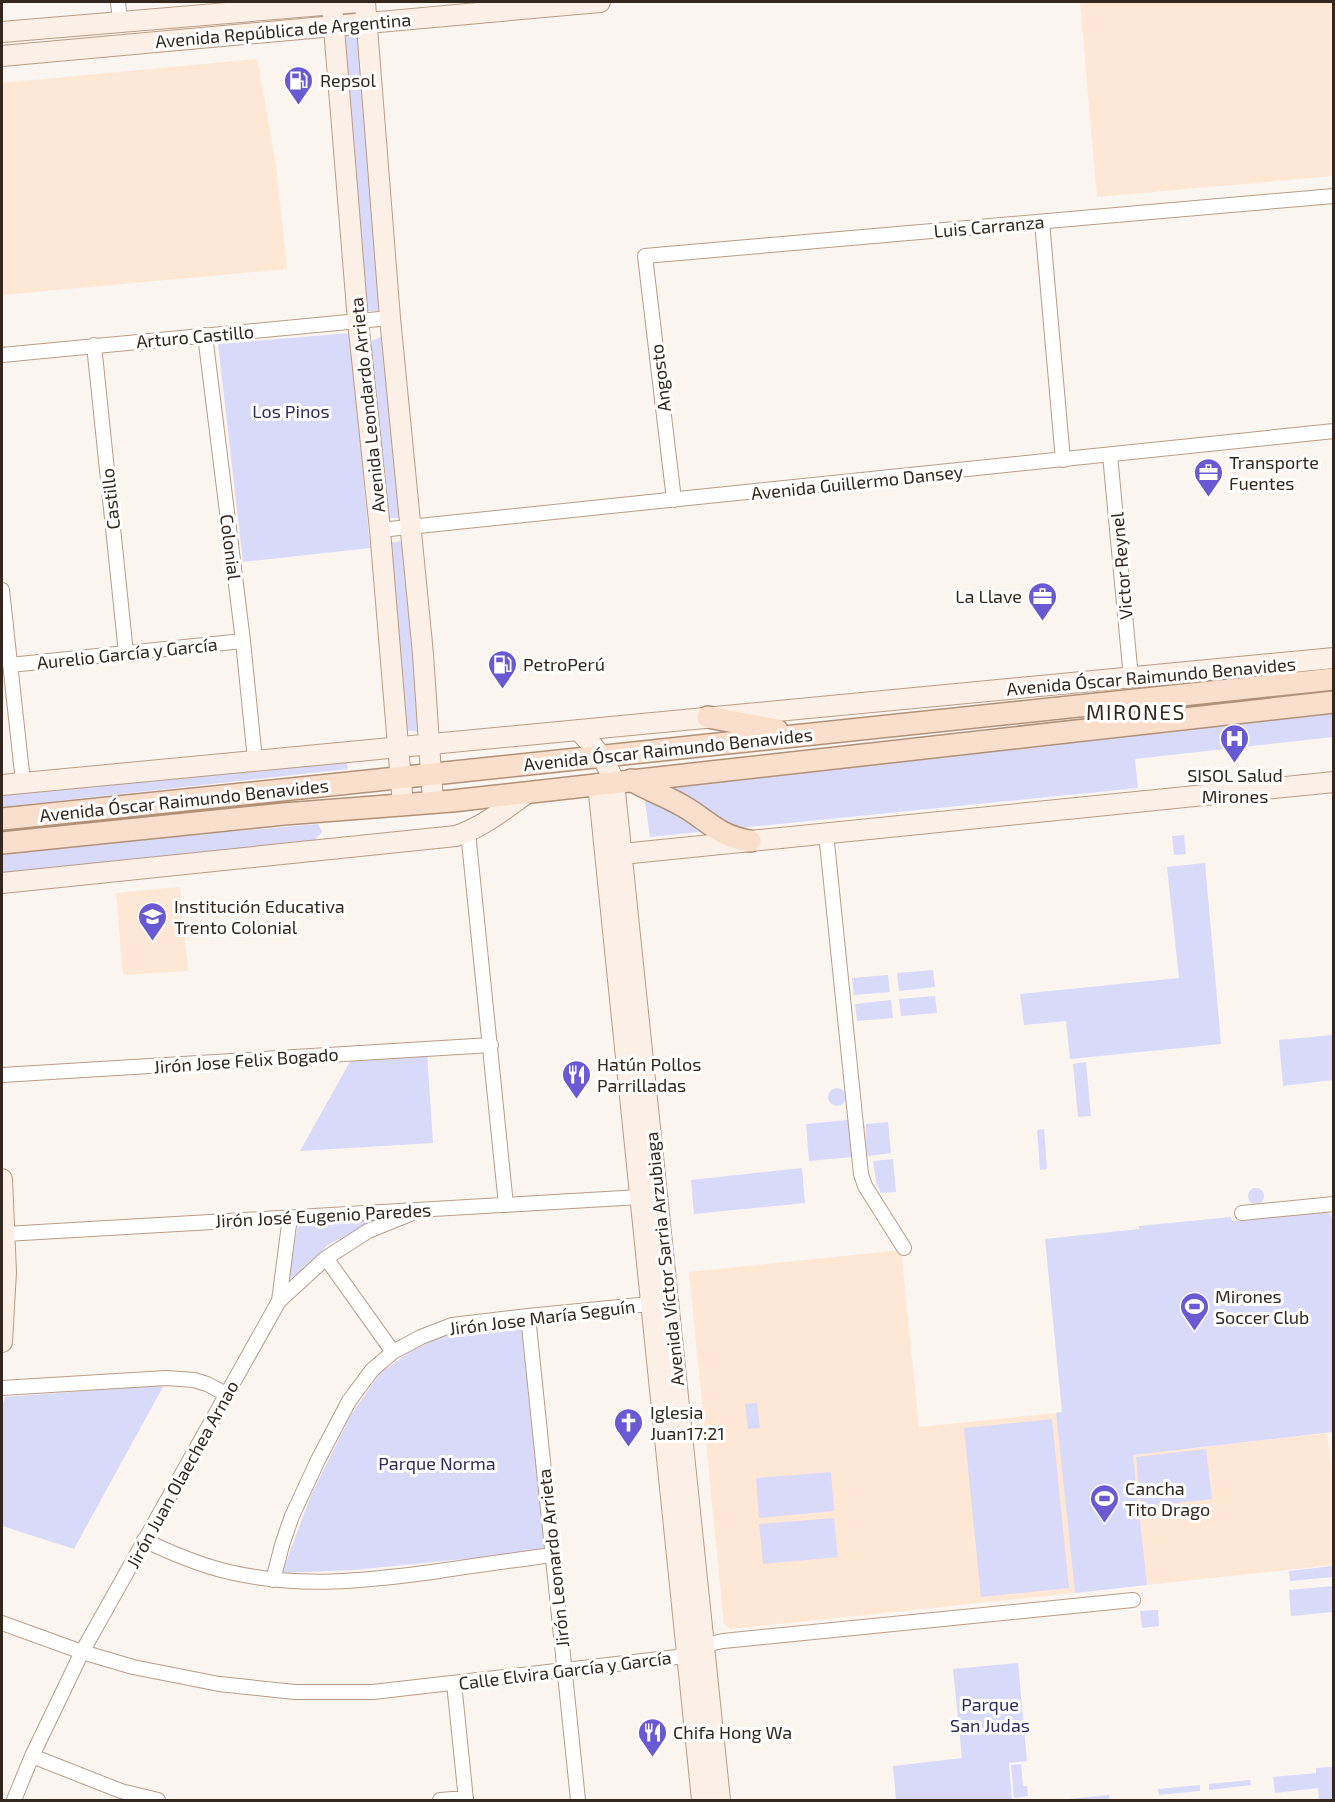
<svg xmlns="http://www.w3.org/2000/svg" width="1335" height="1802" viewBox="0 0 1335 1802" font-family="'Exo 2',sans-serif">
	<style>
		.built { fill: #ffe7d5 }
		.green { fill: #d9d9fa }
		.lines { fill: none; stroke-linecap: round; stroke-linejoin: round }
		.street-casing { stroke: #ba9c85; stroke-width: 16 }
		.secondary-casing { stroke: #ba9c85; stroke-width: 22 }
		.primary-casing { stroke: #b19078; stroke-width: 24 }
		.street { stroke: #fff; stroke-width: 14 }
		.secondary { stroke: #fcefe5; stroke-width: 20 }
		.primary { stroke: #f9dfcb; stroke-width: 21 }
		.labels { text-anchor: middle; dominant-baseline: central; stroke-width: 6; stroke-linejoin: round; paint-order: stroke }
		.street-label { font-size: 18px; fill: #33271e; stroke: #fff }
		.poi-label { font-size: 18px; fill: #33271e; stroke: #fff; text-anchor: start }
		.park-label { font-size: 18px; fill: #302b5d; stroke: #fff }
		.quarter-label { font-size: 21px; letter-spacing: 1.5px; fill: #33271e; stroke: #fff }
	</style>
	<rect width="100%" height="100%" fill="#fbf5f0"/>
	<!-- built -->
	<path class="built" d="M1080,2H1333V176L1097,197Z
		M257,59L276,165L287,269L2,295V83Z
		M180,887L188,971L123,975L116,893Z
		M901,1250L919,1427L1056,1413L1075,1593L730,1629L724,1624L689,1272Z
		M1327,1433L1334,1490L1333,1565L1147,1585L1133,1455Z"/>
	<!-- green -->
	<path class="green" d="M345,30L359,33L381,311H366L341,36Z
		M350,333L370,548L243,562L218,344Z
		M382,337L387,339L404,516L398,518H387L370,348V341Z
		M401,541L407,542L419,731H407L406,728L389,543Z
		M1333,713V737L1135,759L1138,788L650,837L645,802L657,787Z
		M346,759L348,769L2,807V793Z
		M318,824L322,832L314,841L2,875V852Z
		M1184,835L1186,854L1174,855L1172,836Z
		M1205,863L1221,1044L1070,1059L1066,1021L1024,1025L1020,994L1179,978L1167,867Z
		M933,970L935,987L899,991L897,973Z
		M888,975L890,992L854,995L852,978Z
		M935,996L937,1013L901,1016L899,999Z
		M891,1000L893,1018L857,1021L855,1004Z
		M1333,1035V1080L1283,1086L1279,1040Z
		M427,1052L433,1143L300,1151L352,1058Z
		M1086,1062L1091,1116L1078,1117L1073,1064Z
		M828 1097a9 9 0 1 1 18 0a9 9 0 1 1-18 0Z
		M848,1120L852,1157L809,1161L806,1124Z
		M888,1122L891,1153L868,1156L865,1153L866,1124Z
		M1044,1129L1047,1169L1040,1170L1037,1130Z
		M893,1159L896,1192L881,1193L876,1182L873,1161Z
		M802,1168L805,1203L694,1214L691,1180Z
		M1248 1196a8 8 0 1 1 16 0a8 8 0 1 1-16 0Z
		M1327,1212L1331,1215L1333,1222V1432L1133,1455L1147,1585L1075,1593L1056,1413L1062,1412L1045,1239L1139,1229V1226L1231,1217L1232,1221Z
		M390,1218L355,1231L329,1244L295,1276L289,1278L298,1224Z
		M521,1323L545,1551L353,1570L282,1573L311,1495L351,1415L380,1373L413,1350L454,1331Z
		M164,1385L74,1549L2,1526V1407L5,1397Z
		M757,1403L760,1428L748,1429L745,1404Z
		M1052,1419L1069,1588L981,1597L964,1428Z
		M1206,1449L1212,1499L1141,1507L1136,1457Z
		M831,1472L834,1511L759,1518L756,1478Z
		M834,1518L838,1557L763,1564L759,1524Z
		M1333,1566V1577L1290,1581L1289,1571Z
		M1333,1586V1612L1291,1616L1289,1590Z
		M1158,1610L1159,1626L1142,1628L1140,1611Z
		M1018,1663L1027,1761L1009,1763L1012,1800H896L893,1766L962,1758L953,1669Z
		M1021,1764L1023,1786H1027L1028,1796L1014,1798L1011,1765Z
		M1333,1767V1800H1319L1318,1788L1275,1793L1273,1777L1316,1773V1768Z
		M1250,1780L1251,1785L1209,1790V1784Z
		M1200,1785V1791L1159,1795L1158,1789Z
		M1109,1795L1110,1800H1068V1799Z"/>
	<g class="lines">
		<defs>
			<path id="street" d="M118,2L120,21
				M1042,222L1063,460
				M205,335L243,641L255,760
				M94,345L126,653
				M2,355L390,318
				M1110,455L1131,678
				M674,500L645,256L1334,196
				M380,530L1334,431
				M2,590L23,782
				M10,665L243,641
				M468,832L506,1205
				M826,833L861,1174L865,1186L904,1248
				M2,1075L491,1045
				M1242,1213L1334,1204
				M5,1234L640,1197
				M326,1258L393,1352
				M279,1301L290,1217
				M528,1316L578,1800
				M2,1388L166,1378L194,1380L207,1384L226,1394
				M144,1540C171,1553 197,1564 225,1571C297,1589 367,1581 439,1571C477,1565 515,1560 553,1555
				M273,1580L282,1545L292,1516L318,1460L349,1401L372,1370L393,1352L421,1337L452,1325L528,1316L660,1303
				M2,1623L82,1652L133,1667L219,1684L295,1692H373L677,1657L704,1645L723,1641L1133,1600
				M454,1683L466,1800
				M32,1756L121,1791L158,1800
				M14,1800L32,1756L82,1652L279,1301L326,1258L368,1231L420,1210
				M440,1800L466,1798"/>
			<path id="secondary" d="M365,2L390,318L423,654L433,803
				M332,4L358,321L380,530L403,805
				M2,32L358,2
				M2,56L600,2
				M578,730C593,745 607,761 614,782L720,1800
				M598,784L702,1800
				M2,785L1334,658
				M622,854L1334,782
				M2,883L456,836C483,827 505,809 527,793
				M2,1179L6,1272L2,1342"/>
			<path id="primary" d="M708,717L777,730
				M631,780C648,790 666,796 683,806C709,821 718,836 750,841
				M2,819C446,774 889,724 1334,679
				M2,843L284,814L452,801L1334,702"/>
		</defs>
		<!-- street casing -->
		<use href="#street" class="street-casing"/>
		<!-- secondary casing -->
		<use href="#secondary" class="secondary-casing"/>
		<!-- primary casing -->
		<use href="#primary" class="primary-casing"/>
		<!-- street -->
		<use href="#street" class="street"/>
		<!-- secondary -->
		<use href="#secondary" class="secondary"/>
		<!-- primary -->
		<use href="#primary" class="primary"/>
	</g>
	<!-- icons -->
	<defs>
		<symbol id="fuel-pin" viewBox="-11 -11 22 30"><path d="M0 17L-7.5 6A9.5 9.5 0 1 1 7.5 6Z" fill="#695ad3" stroke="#fff"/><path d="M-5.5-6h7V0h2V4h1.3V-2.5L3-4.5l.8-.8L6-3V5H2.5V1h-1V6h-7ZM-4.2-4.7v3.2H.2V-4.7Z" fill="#fff"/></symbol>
		<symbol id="office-pin" viewBox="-11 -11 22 30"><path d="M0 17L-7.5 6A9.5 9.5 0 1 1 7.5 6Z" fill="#695ad3" stroke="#fff"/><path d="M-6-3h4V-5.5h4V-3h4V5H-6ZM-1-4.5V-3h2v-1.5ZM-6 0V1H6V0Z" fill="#fff"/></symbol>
		<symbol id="hospital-pin" viewBox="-11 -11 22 30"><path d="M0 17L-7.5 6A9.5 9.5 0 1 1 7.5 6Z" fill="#695ad3" stroke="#fff"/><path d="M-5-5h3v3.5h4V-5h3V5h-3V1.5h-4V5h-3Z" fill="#fff"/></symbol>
		<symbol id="school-pin" viewBox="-11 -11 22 30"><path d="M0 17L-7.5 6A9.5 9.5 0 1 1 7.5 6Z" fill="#695ad3" stroke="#fff"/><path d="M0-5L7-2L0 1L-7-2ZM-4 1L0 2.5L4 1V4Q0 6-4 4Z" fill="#fff"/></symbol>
		<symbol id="restaurant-pin" viewBox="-11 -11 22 30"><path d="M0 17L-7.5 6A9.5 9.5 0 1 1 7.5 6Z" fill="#695ad3" stroke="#fff"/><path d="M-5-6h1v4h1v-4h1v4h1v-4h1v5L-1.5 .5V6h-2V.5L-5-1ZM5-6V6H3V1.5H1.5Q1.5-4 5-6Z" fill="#fff"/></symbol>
		<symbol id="stadium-pin" viewBox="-11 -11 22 30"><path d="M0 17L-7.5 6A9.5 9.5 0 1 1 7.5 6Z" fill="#695ad3" stroke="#fff"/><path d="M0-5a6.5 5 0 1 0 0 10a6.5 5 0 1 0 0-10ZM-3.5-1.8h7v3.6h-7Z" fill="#fff"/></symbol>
		<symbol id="church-pin" viewBox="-11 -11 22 30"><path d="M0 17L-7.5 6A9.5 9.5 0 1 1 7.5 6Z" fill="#695ad3" stroke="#fff"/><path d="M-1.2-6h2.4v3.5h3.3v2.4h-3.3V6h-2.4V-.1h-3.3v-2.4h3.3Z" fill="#fff"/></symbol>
	</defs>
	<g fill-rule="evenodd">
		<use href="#fuel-pin" x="282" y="64" width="33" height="45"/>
		<use href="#office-pin" x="1192" y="456" width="33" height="45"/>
		<use href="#office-pin" x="1026" y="580" width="33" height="45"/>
		<use href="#fuel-pin" x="486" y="648" width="33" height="45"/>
		<use href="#hospital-pin" x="1218" y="722" width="33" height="45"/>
		<use href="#school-pin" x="136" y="900" width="33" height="45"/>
		<use href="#restaurant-pin" x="560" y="1058" width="33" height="45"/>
		<use href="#stadium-pin" x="1178" y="1290" width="33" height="45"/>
		<use href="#church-pin" x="612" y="1406" width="33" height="45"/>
		<use href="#stadium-pin" x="1088" y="1482" width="33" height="45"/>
		<use href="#restaurant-pin" x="636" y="1716" width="33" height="45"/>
	</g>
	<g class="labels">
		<!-- street labels -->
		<g class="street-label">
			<text transform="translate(283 30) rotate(-5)">Avenida República de Argentina</text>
			<text transform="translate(989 226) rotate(-5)">Luis Carranza</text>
			<text transform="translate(195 336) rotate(-5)">Arturo Castillo</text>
			<text transform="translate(660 378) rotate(-97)">Angosto</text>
			<text transform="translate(367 405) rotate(-96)">Avenida Leondardo Arrieta</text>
			<text transform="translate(857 482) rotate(-6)">Avenida Guillermo Dansey</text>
			<text transform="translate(110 499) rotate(-96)">Castillo</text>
			<text transform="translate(231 547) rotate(83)">Colonial</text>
			<text transform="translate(1121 566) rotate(-95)">Victor Reynel</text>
			<text transform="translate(127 653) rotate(-6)">Aurelio García y García</text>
			<text transform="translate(1151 676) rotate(-5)">Avenida Óscar Raimundo Benavides</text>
			<text transform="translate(668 749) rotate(-6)">Avenida Óscar Raimundo Benavides</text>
			<text transform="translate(184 800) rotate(-6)">Avenida Óscar Raimundo Benavides</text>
			<text transform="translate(246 1060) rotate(-4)">Jirón Jose Felix Bogado</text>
			<text transform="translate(323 1215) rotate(-3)">Jirón José Eugenio Paredes</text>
			<text transform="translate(664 1259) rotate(-96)">Avenida Víctor Sarria Arzubiaga</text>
			<text transform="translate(542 1317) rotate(-7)">Jirón Jose María Seguín</text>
			<text transform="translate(182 1474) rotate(-61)">Jirón Juan Olaechea Arnao</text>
			<text transform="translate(553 1558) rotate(-96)">Jirón Leonardo Arrieta</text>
			<text transform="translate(565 1670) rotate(-7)">Calle Elvira García y García</text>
		</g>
		<!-- poi labels -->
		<g class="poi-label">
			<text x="320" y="80">Repsol</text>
			<text x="1229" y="462">Transporte<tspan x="1229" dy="21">Fuentes</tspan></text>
			<text x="1022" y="596" text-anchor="end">La Llave</text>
			<text x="523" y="664">PetroPerú</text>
			<text x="1235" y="775" text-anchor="middle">SISOL Salud<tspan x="1235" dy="21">Mirones</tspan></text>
			<text x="174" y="906">Institución Educativa<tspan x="174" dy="21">Trento Colonial</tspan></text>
			<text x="597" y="1064">Hatún Pollos<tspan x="597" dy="21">Parrilladas</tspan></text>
			<text x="1215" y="1296">Mirones<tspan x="1215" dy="21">Soccer Club</tspan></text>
			<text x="650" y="1412">Iglesia<tspan x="650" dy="21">Juan17:21</tspan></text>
			<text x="1125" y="1488">Cancha<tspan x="1125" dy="21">Tito Drago</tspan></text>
			<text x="673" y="1732">Chifa Hong Wa</text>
		</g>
		<!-- park labels -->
		<g class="park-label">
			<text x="291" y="411">Los Pinos</text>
			<text x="437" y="1463">Parque Norma</text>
			<text x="990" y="1704">Parque<tspan x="990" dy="21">San Judas</tspan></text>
		</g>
		<!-- quarter labels -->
		<g class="quarter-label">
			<text x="1136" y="711">MIRONES</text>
		</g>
	</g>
	<!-- border -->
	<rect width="1335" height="1802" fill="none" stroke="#33271e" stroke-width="6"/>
</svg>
